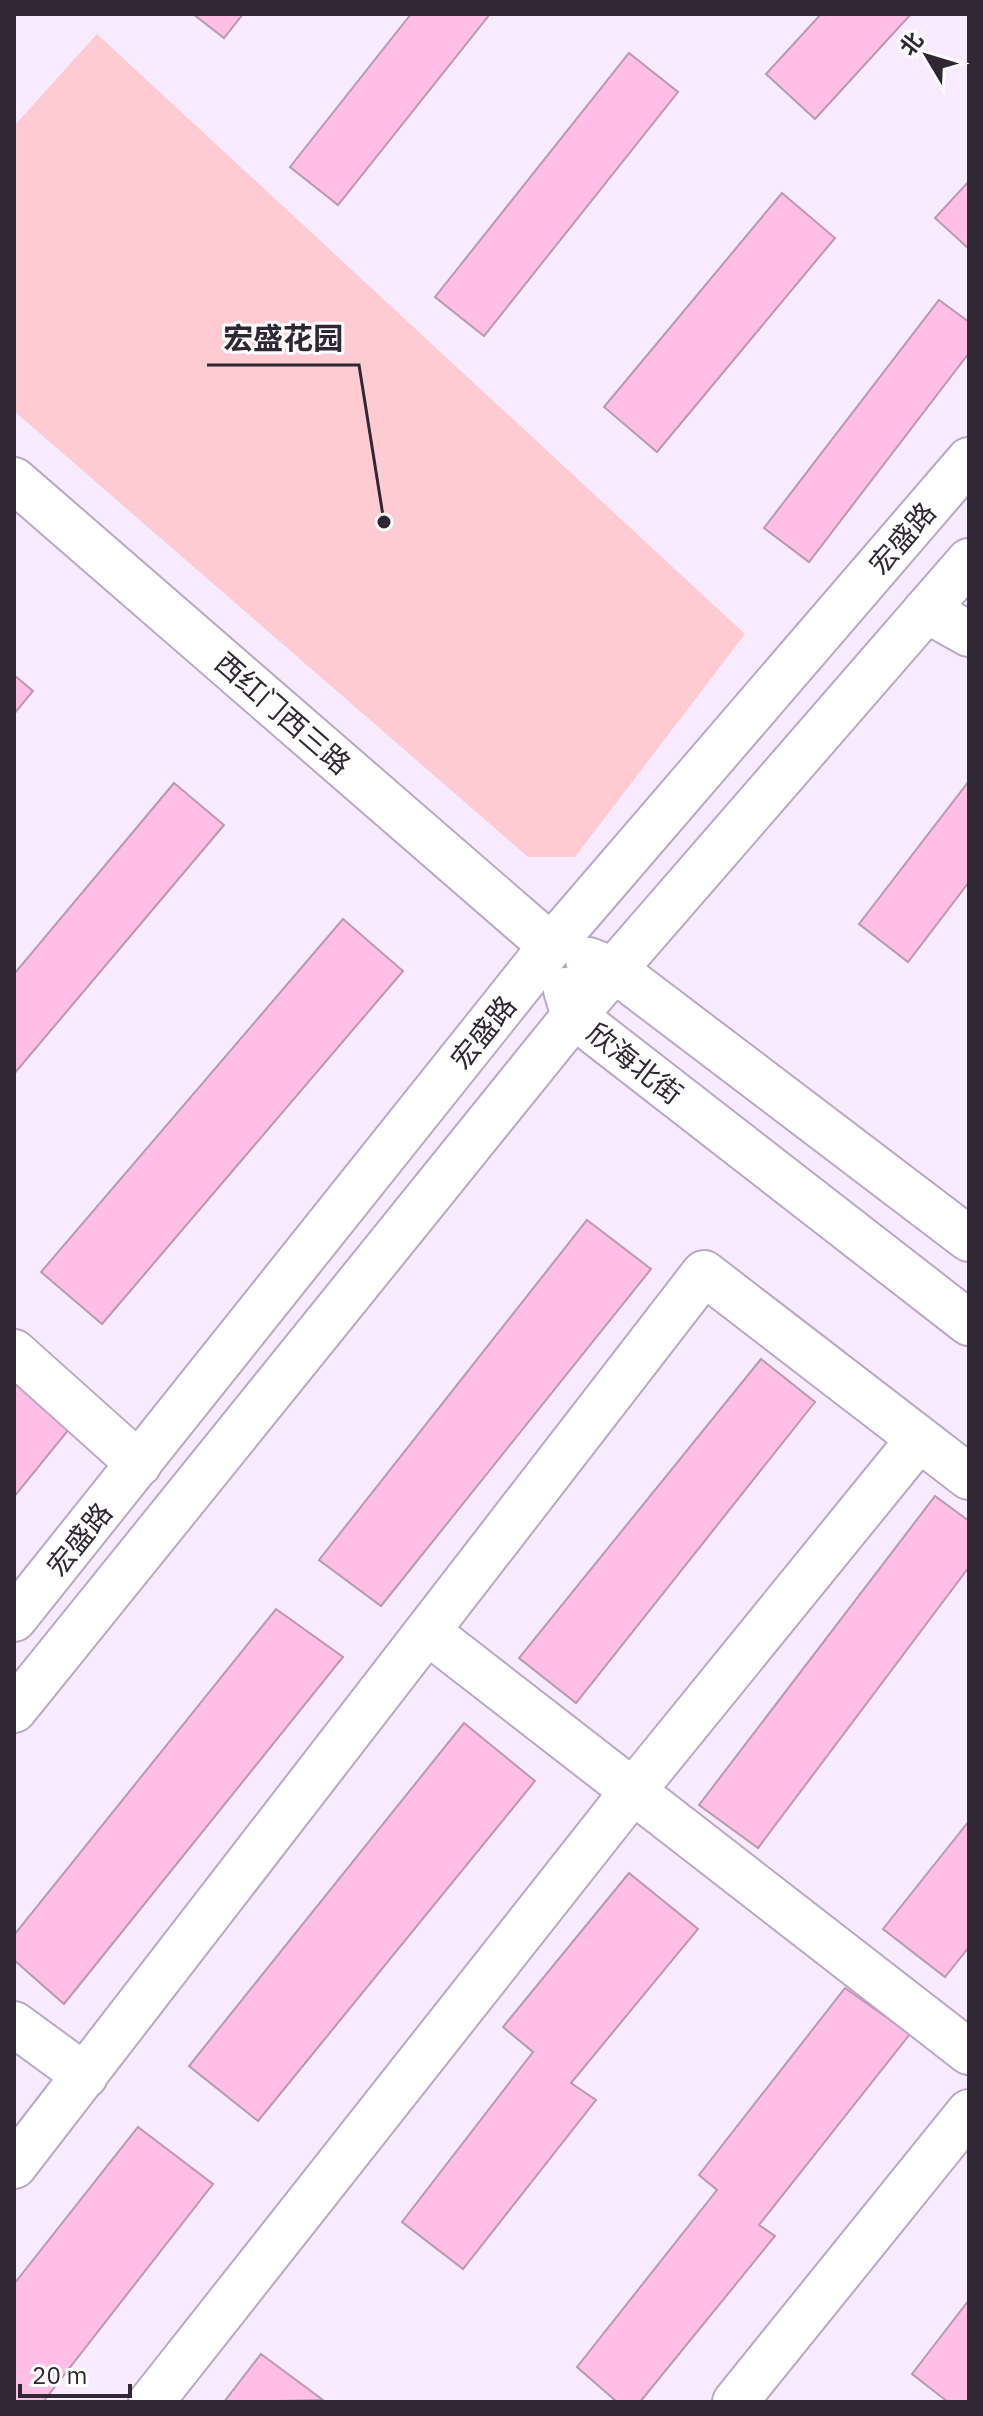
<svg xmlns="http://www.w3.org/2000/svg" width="983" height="2416" viewBox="0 0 983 2416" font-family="'IBM Plex Sans','Noto Sans SC',sans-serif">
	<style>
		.green { fill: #ffcbd2 }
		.building { fill: #febee6; stroke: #ba99ad; stroke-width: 2 }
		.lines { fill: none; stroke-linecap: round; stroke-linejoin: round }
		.minor-casing { stroke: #baa7c6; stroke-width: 48 }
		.tertiary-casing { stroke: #baa7c6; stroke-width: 48 }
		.minor { stroke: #fff; stroke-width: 44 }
		.tertiary { stroke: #fff; stroke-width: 44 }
		.labels { text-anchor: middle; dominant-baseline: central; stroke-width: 6; stroke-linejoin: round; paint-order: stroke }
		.street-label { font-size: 28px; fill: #2f2733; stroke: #fefefe }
		.leader { fill: none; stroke: #2f2733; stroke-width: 3 }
		.callout-dot { fill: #2f2733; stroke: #fefefe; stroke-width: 3 }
		.callout-label { font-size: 30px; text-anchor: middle; font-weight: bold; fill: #2f2733; stroke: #fefefe; stroke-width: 6; stroke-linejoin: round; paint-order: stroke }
	</style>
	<rect width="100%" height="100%" fill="#f8ebff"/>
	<!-- green -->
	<path class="green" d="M97,34L745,634L575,857H528L14,411V126Z"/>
	<!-- building -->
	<path class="building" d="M193,14H243L224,38Z
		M411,14H490L338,205L290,167Z
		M821,14H911L815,119L766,74Z
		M629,53L678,92L484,336L435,297Z
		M969,181V249L935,218Z
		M782,193L835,238L657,452L604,407Z
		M939,300L969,322V353L809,562L764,528Z
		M14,675L33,691L14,714Z
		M969,781V882L908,962L859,924Z
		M174,783L224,825L14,1074V974Z
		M343,919L403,971L102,1324L41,1272Z
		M587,1220L651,1269L381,1606L319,1560Z
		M761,1359L815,1402L576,1703L519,1658Z
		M14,1375L74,1423L14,1497Z
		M935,1496L969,1521V1567L758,1848L699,1805Z
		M276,1609L343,1657L64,2004L14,1960V1935Z
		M464,1723L535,1781L258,2121L189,2066Z
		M969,1821V1947L945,1977L883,1929Z
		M629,1873L698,1929L571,2083L596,2100L463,2269L402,2222L533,2052L503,2027Z
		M845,1988L910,2034L759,2225L775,2236L640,2402H617L577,2367L717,2190L699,2175Z
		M138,2127L213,2184L43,2402H14V2284Z
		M969,2300V2402H948L912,2374Z
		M261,2354L323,2400L224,2402Z"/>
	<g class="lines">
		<defs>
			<path id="minor" d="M14,480L551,946
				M926,610L969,634
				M14,1352L139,1464
				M428,1632L969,2052
				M14,2024L85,2076
				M14,2166L704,1273L969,1477
				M151,2402L633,1791L919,1439
				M735,2402L969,2112"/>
			<path id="tertiary" d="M588,960L615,970L969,1239
				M566,990L574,1016L969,1323
				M14,1619L551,946L969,460
				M14,1710L574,1016L969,561"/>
		</defs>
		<!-- minor casing -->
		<use href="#minor" class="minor-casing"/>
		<!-- tertiary casing -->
		<use href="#tertiary" class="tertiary-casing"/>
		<!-- minor -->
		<use href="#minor" class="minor"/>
		<!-- tertiary -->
		<use href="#tertiary" class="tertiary"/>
	</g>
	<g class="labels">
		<!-- street labels -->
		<g class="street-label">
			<text transform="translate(902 538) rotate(-49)">宏盛路</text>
			<text transform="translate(283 713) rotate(41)">西红门西三路</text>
			<text transform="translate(483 1032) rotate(-51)">宏盛路</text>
			<text transform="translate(635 1063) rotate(38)">欣海北街</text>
			<text transform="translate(79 1539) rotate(-51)">宏盛路</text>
		</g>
	</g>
	<!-- callouts -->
	<path class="leader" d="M384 522L359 365H207"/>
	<circle class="callout-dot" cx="384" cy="522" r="8"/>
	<g class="callout-label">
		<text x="283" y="349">宏盛花园</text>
	</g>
	<!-- border -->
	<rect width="983" height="2416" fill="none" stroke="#2f2733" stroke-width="32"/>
	<!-- north arrow -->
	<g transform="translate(927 56) rotate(308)" stroke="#fefefe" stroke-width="6" paint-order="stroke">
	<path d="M0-6L14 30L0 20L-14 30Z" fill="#2f2733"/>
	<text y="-12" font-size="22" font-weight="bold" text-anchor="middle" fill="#2f2733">北</text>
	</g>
	<!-- scale -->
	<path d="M20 2384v12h110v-12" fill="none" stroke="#2f2733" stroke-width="4"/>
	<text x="32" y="2384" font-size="24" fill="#2f2733" stroke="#fefefe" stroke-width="6" paint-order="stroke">20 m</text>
</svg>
